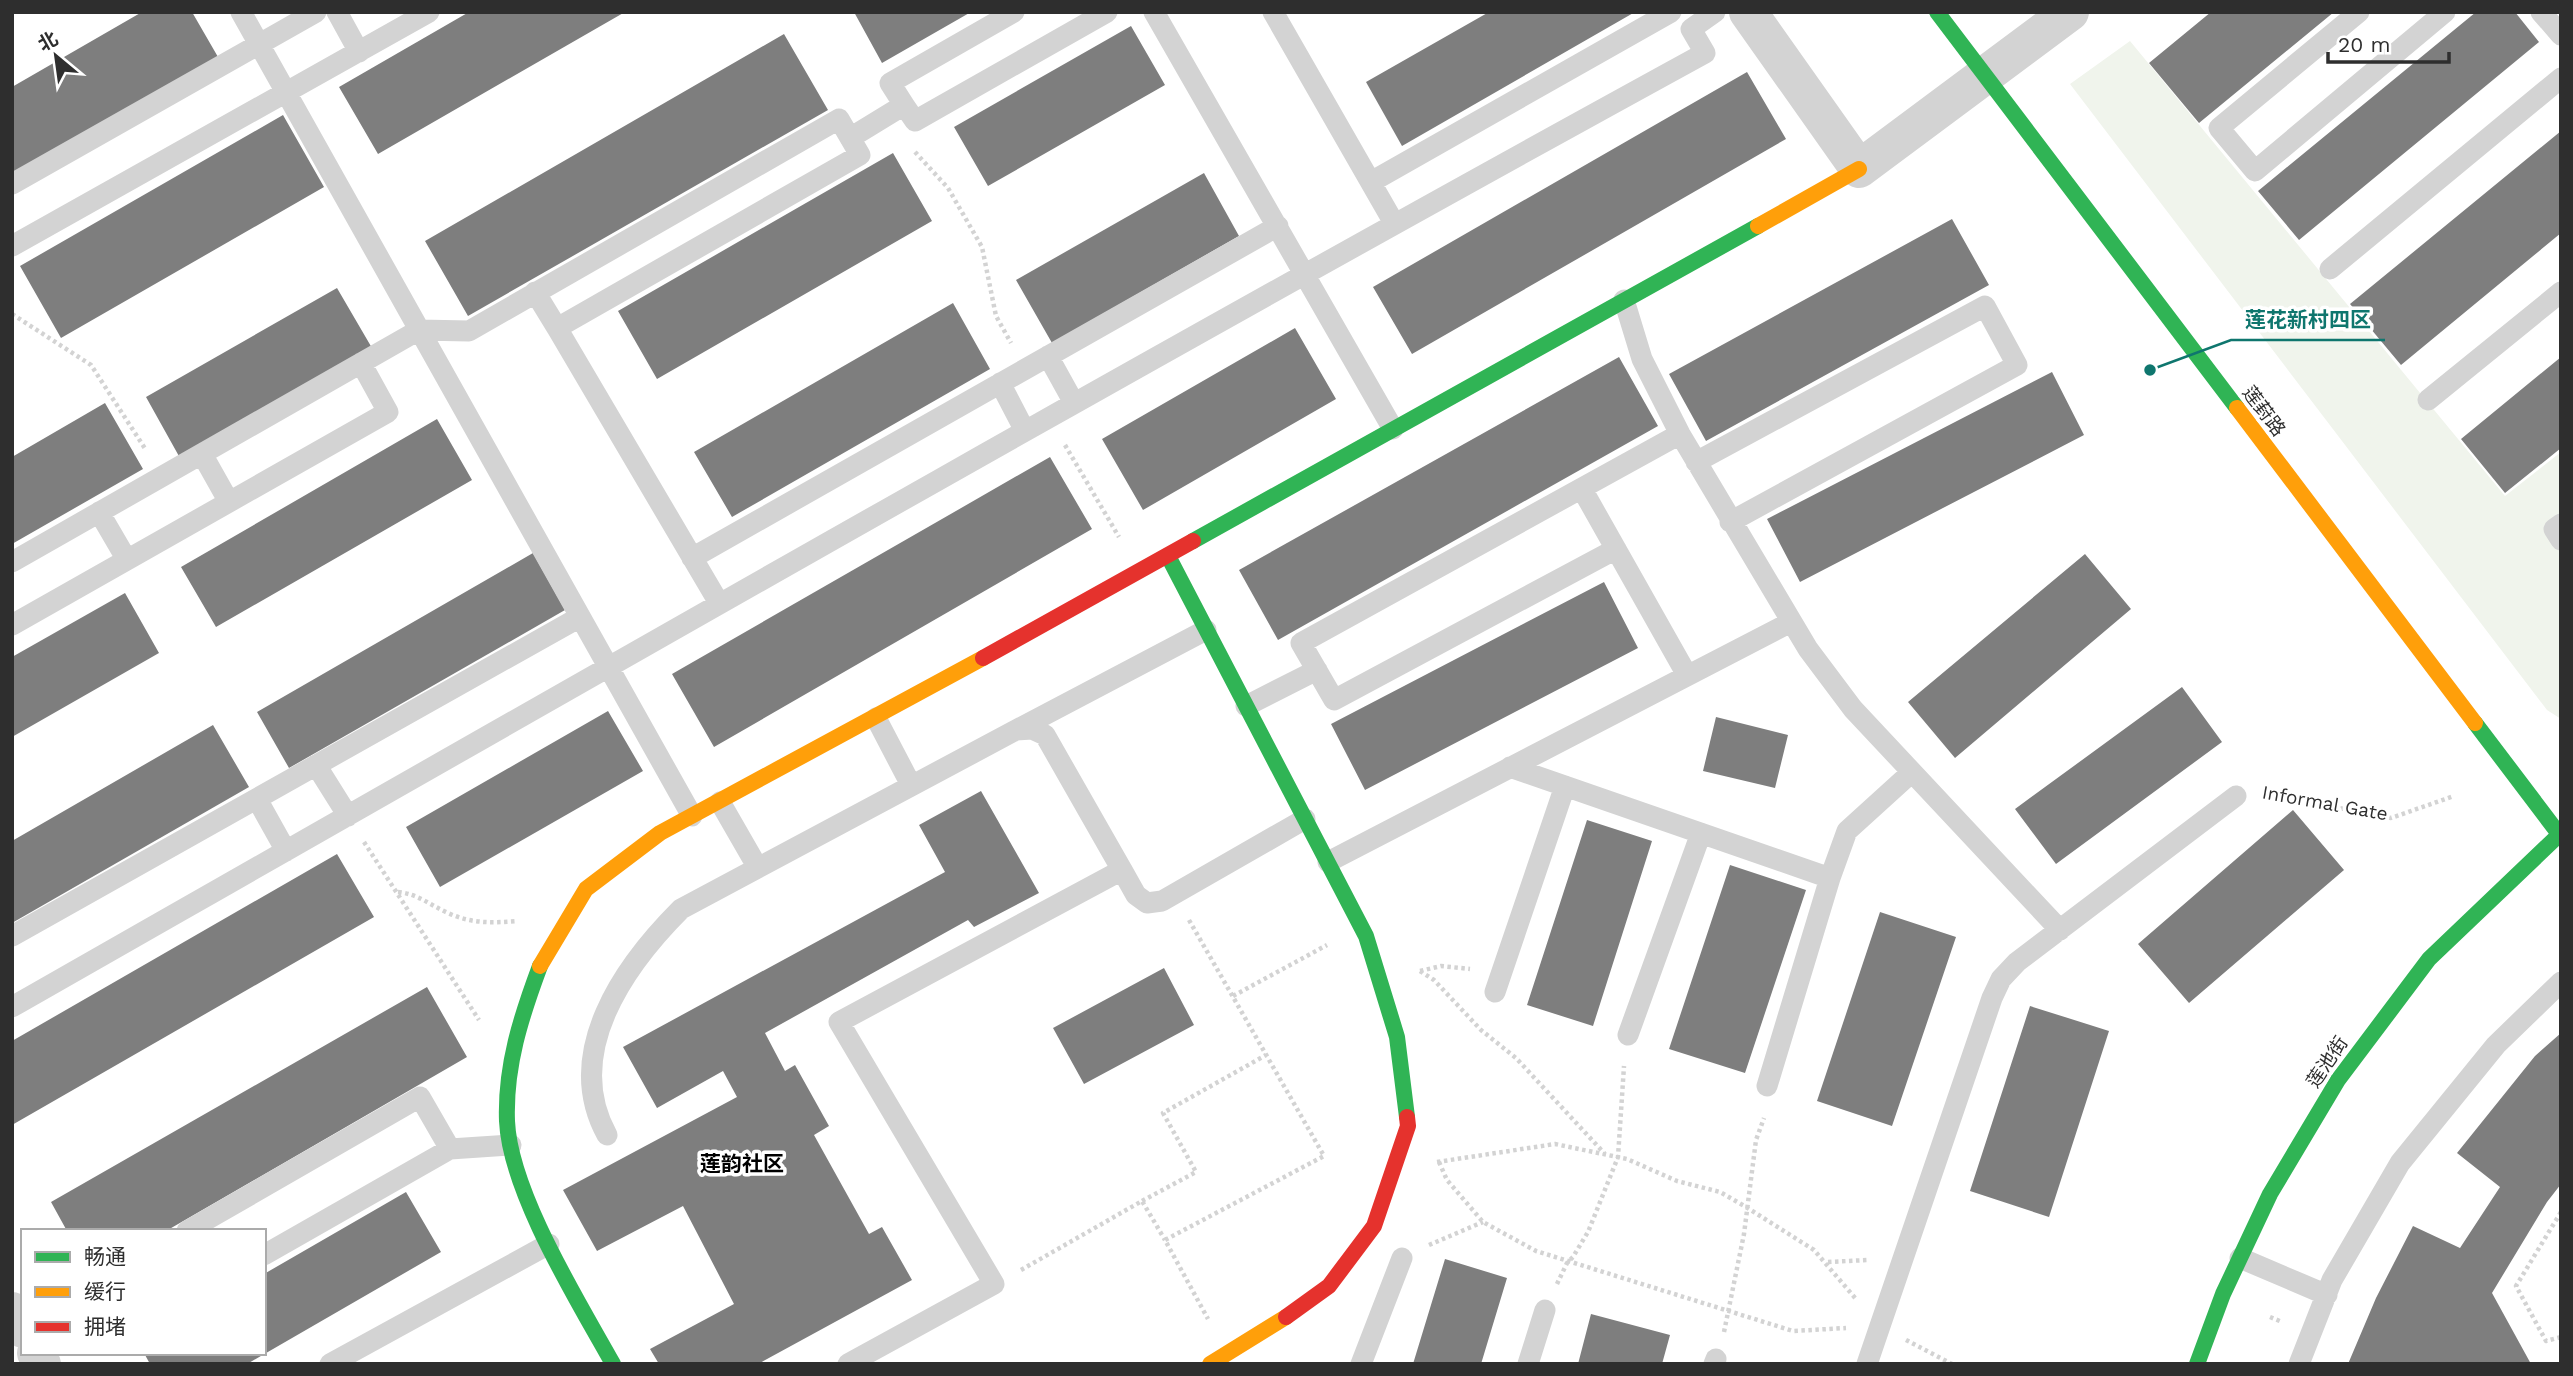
<svg xmlns="http://www.w3.org/2000/svg" width="2573" height="1376" viewBox="0 0 2573 1376" font-family="'Work Sans','Noto Sans SC',sans-serif">
	<style>
		.green { fill: #f0f4ec }
		.building { fill: #7e7e7e }
		.lines { fill: none; stroke-linecap: round; stroke-linejoin: round }
		.path { stroke: #d3d3d3; stroke-width: 4.5; stroke-dasharray: 3.5 3.5; stroke-linecap: butt }
		.lane { stroke: #d3d3d3; stroke-width: 21 }
		.street { stroke: #d3d3d3; stroke-width: 38 }
		.fast { stroke: #30b455; stroke-width: 16 }
		.slow { stroke: #ff9f0a; stroke-width: 16 }
		.jam { stroke: #e5322d; stroke-width: 16 }
		.labels { text-anchor: middle; dominant-baseline: central; stroke-width: 7; stroke-linejoin: round; paint-order: stroke }
		.street-label { font-size: 19px; fill: #2e2e2e; stroke: #fff }
		.neighbourhood-label { font-size: 21px; font-weight: bold; fill: #000; stroke: #fff }
		.leader { fill: none; stroke: #0f766e; stroke-width: 2.5 }
		.callout-dot { fill: #0f766e; stroke: #fff; stroke-width: 2.5 }
		.callout-label { font-size: 21px; text-anchor: middle; font-weight: bold; fill: #0f766e; stroke: #fff; stroke-width: 7; stroke-linejoin: round; paint-order: stroke }
	</style>
	<rect width="100%" height="100%" fill="#fff"/>
	<!-- green -->
	<path class="green" d="M2130,41L2505,496L2561,452V518L2548,528L2561,552V719L2547,710L2070,84Z"/>
	<!-- building -->
	<path class="building" d="M142,12H192L218,57L12,176V87Z
		M469,12H625L378,154L339,87Z
		M854,12H971L882,63Z
		M1489,12H1635L1402,146L1366,82Z
		M2211,12H2334L2199,123L2149,63Z
		M2476,12H2515L2539,42L2299,240L2258,191Z
		M1131,26L1165,85L988,186L954,127Z
		M784,34L828,110L468,316L425,241Z
		M1747,72L1786,139L1412,354L1373,287Z
		M283,115L324,187L61,338L20,266Z
		M2561,131V233L2401,365L2350,304Z
		M893,153L932,221L657,379L618,311Z
		M1204,173L1239,236L1052,343L1016,280Z
		M1952,219L1989,285L1706,441L1669,374Z
		M337,288L372,348L180,458L146,397Z
		M953,303L990,369L732,517L694,452Z
		M1295,328L1336,399L1143,510L1102,439Z
		M1619,357L1658,426L1278,640L1239,570Z
		M2561,357V448L2505,493L2461,439Z
		M2052,372L2084,435L1800,582L1767,519Z
		M105,403L143,469L12,544V457Z
		M437,419L472,480L216,627L181,567Z
		M1050,457L1092,529L714,747L672,674Z
		M533,553L565,610L289,768L257,712Z
		M2085,554L2131,609L1955,758L1908,702Z
		M1604,582L1638,648L1365,790L1331,724Z
		M125,593L159,653L12,737V657Z
		M2182,687L2222,742L2056,864L2015,809Z
		M608,711L643,771L440,887L406,827Z
		M1716,717L1788,735L1775,788L1703,771Z
		M213,725L249,787L12,923V841Z
		M981,791L1039,893L974,927L968,920L765,1033L785,1071L795,1065L829,1126L814,1135L869,1234L882,1227L912,1280L758,1364H659L650,1349L734,1304L683,1206L597,1251L563,1190L737,1097L723,1071L657,1108L623,1047L945,872L919,825Z
		M2293,810L2344,870L2189,1003L2138,944Z
		M1587,820L1652,841L1593,1026L1527,1005Z
		M337,854L374,917L12,1125V1041Z
		M1730,865L1806,890L1745,1073L1669,1049Z
		M1880,912L1956,937L1892,1126L1817,1101Z
		M1164,968L1194,1025L1084,1084L1053,1028Z
		M427,987L467,1057L166,1231H67L51,1202Z
		M2030,1006L2109,1031L2049,1217L1970,1191Z
		M2561,1033V1184L2547,1202L2492,1293L2531,1364H2348L2376,1298L2413,1226L2460,1248L2500,1187L2457,1153L2535,1056Z
		M406,1192L441,1252L247,1364H150L144,1353H264V1274Z
		M1445,1259L1507,1278L1481,1364H1413Z
		M1591,1314L1670,1335L1662,1364H1578Z"/>
	<g class="lines">
		<!-- path -->
		<path class="path" d="M915,152L948,188L982,247L996,316L1011,343
			M12,314L91,365L146,450
			M1065,445L1119,537
			M2266,790L2285,791L2329,806L2391,818L2454,796
			M364,842L479,1020
			M398,892C418,894 430,905 448,913C472,924 493,923 518,921
			M1189,920L1324,1156L1165,1240L1208,1319
			M1420,971L1434,980L1481,1030L1516,1058L1605,1154
			M1420,971L1441,966L1470,969
			M1233,996L1327,945
			M1437,1162L1555,1144L1627,1159L1677,1181L1720,1192L1746,1207L1814,1250L1856,1299
			M1439,1162L1447,1180L1483,1222L1536,1251L1793,1331L1846,1328
			M1142,1201L1196,1172L1163,1113L1266,1055
			M2561,1212L2516,1286L2546,1341L2561,1337
			M1429,1245L1483,1222
			M1828,1262L1868,1260
			M1021,1270L1142,1201L1165,1240
			M1557,1284L1567,1263L1573,1257L1588,1232L1618,1157L1624,1066
			M2270,1317L2282,1322
			M1724,1332L1744,1234L1756,1140L1764,1118
			M1906,1340L1952,1364"/>
		<!-- lane -->
		<path class="lane" d="M241,12L692,816
			M337,12L359,52
			M1154,12L1393,429
			M1273,12L1394,223
			M2359,12L2219,128L2255,171L2445,12
			M2541,12L2561,35
			M904,105L915,121L1107,12
			M850,138L904,105L890,83L1014,12
			M1371,182L1671,12
			M12,184L316,12
			M12,246L429,12
			M2330,269L2561,78
			M1624,300L1642,359L1680,434L1808,649L1853,709L2060,930
			M557,328L719,603
			M1048,356L1074,403
			M1000,383L1025,431
			M2428,400L2561,292
			M202,454L229,502
			M1696,462L1985,306L2017,365L1730,522
			M1582,489L1687,675
			M99,512L127,560
			M2561,524L2554,529L2561,540
			M1616,549L1334,700L1301,643L1680,434
			M692,558L1278,226
			M12,562L419,330L469,331L839,119L860,155L557,328L535,292
			M12,625L388,412L361,363
			M1246,706L1317,670
			M876,718L911,785
			M1016,730L1206,630
			M316,765L348,816
			M1510,767L1830,878
			M257,799L286,851
			M720,802L758,868
			M1328,862L1791,622
			M12,936L580,617
			M1495,992L1565,786
			M12,1007C575,686 1137,364 1705,53L1691,29L1715,12
			M1628,1035L1701,833
			M1767,1086L1830,878L1847,831L1912,772
			M607,1135C562,1053 624,966 681,909L1016,730L1032,729L1045,735L1122,870
			M450,1149L511,1145
			M187,1231L420,1097L450,1149L264,1255
			M2240,1258L2327,1295
			M330,1364L549,1244
			M848,1364L994,1284L839,1022L1122,870L1136,895L1147,903L1162,901L1305,819
			M1361,1364L1402,1258
			M1528,1364L1545,1310
			M1714,1364L1716,1359
			M1867,1364L1992,998L2001,979L2017,962L2236,796
			M2299,1364L2332,1280L2400,1163L2496,1045L2561,982"/>
		<!-- street -->
		<path class="street" d="M1748,12L1859,169L2070,12
			M12,1311L23,1329
			M36,1353L42,1364"/>
		<!-- fast -->
		<path class="fast" d="M1937,12L2237,408
			M1193,541L1758,226
			M1168,556L1366,936L1397,1037L1407,1117
			M2475,723L2559,834
			M540,966C521,1017 505,1066 507,1121C510,1192 578,1301 613,1364
			M2197,1364L2223,1294L2270,1194L2338,1080L2429,959L2561,833"/>
		<!-- slow -->
		<path class="slow" d="M1758,226L1859,169
			M2237,408L2475,723
			M540,966L586,889L660,833L983,658
			M1210,1364L1286,1317"/>
		<!-- jam -->
		<path class="jam" d="M983,658L1193,541
			M1286,1317L1329,1286L1374,1226L1408,1126L1407,1117"/>
	</g>
	<g class="labels">
		<!-- street labels -->
		<g class="street-label">
			<text transform="translate(2264 411) rotate(53)">莲葑路</text>
			<text transform="translate(2325 803) rotate(10)">Informal Gate</text>
			<text transform="translate(2327 1062) rotate(-56)">莲池街</text>
		</g>
		<!-- neighbourhood labels -->
		<g class="neighbourhood-label">
			<text x="742" y="1163">莲韵社区</text>
		</g>
	</g>
	<!-- callouts -->
	<path class="leader" d="M2150 370L2231 340H2385"/>
	<circle class="callout-dot" cx="2150" cy="370" r="7"/>
	<g class="callout-label">
		<text x="2308" y="327">莲花新村四区</text>
	</g>
	<!-- border -->
	<rect width="2573" height="1376" fill="none" stroke="#2e2e2e" stroke-width="28"/>
	<!-- legend -->
	<rect x="21" y="1229" width="245" height="126" fill="#ffffff" stroke="#ababab" stroke-width="2"/>
	<rect x="35" y="1252" width="35" height="10" fill="#30b455" stroke="#ababab" stroke-width="2"/>
	<text x="84" y="1264" font-size="21" fill="#2e2e2e">畅通</text>
	<rect x="35" y="1287" width="35" height="10" fill="#ff9f0a" stroke="#ababab" stroke-width="2"/>
	<text x="84" y="1299" font-size="21" fill="#2e2e2e">缓行</text>
	<rect x="35" y="1322" width="35" height="10" fill="#e5322d" stroke="#ababab" stroke-width="2"/>
	<text x="84" y="1334" font-size="21" fill="#2e2e2e">拥堵</text>
	<!-- north arrow -->
	<g transform="translate(56 56) rotate(331)" stroke="#ffffff" stroke-width="5" paint-order="stroke">
	<path d="M0-5L12 26L0 18L-12 26Z" fill="#2e2e2e"/>
	<text y="-10" font-size="19" font-weight="bold" text-anchor="middle" fill="#2e2e2e">北</text>
	</g>
	<!-- scale -->
	<path d="M2328 52v10h121v-10" fill="none" stroke="#2e2e2e" stroke-width="3.5"/>
	<text x="2338" y="52" font-size="21" fill="#2e2e2e" stroke="#ffffff" stroke-width="5" paint-order="stroke">20 m</text>
</svg>
